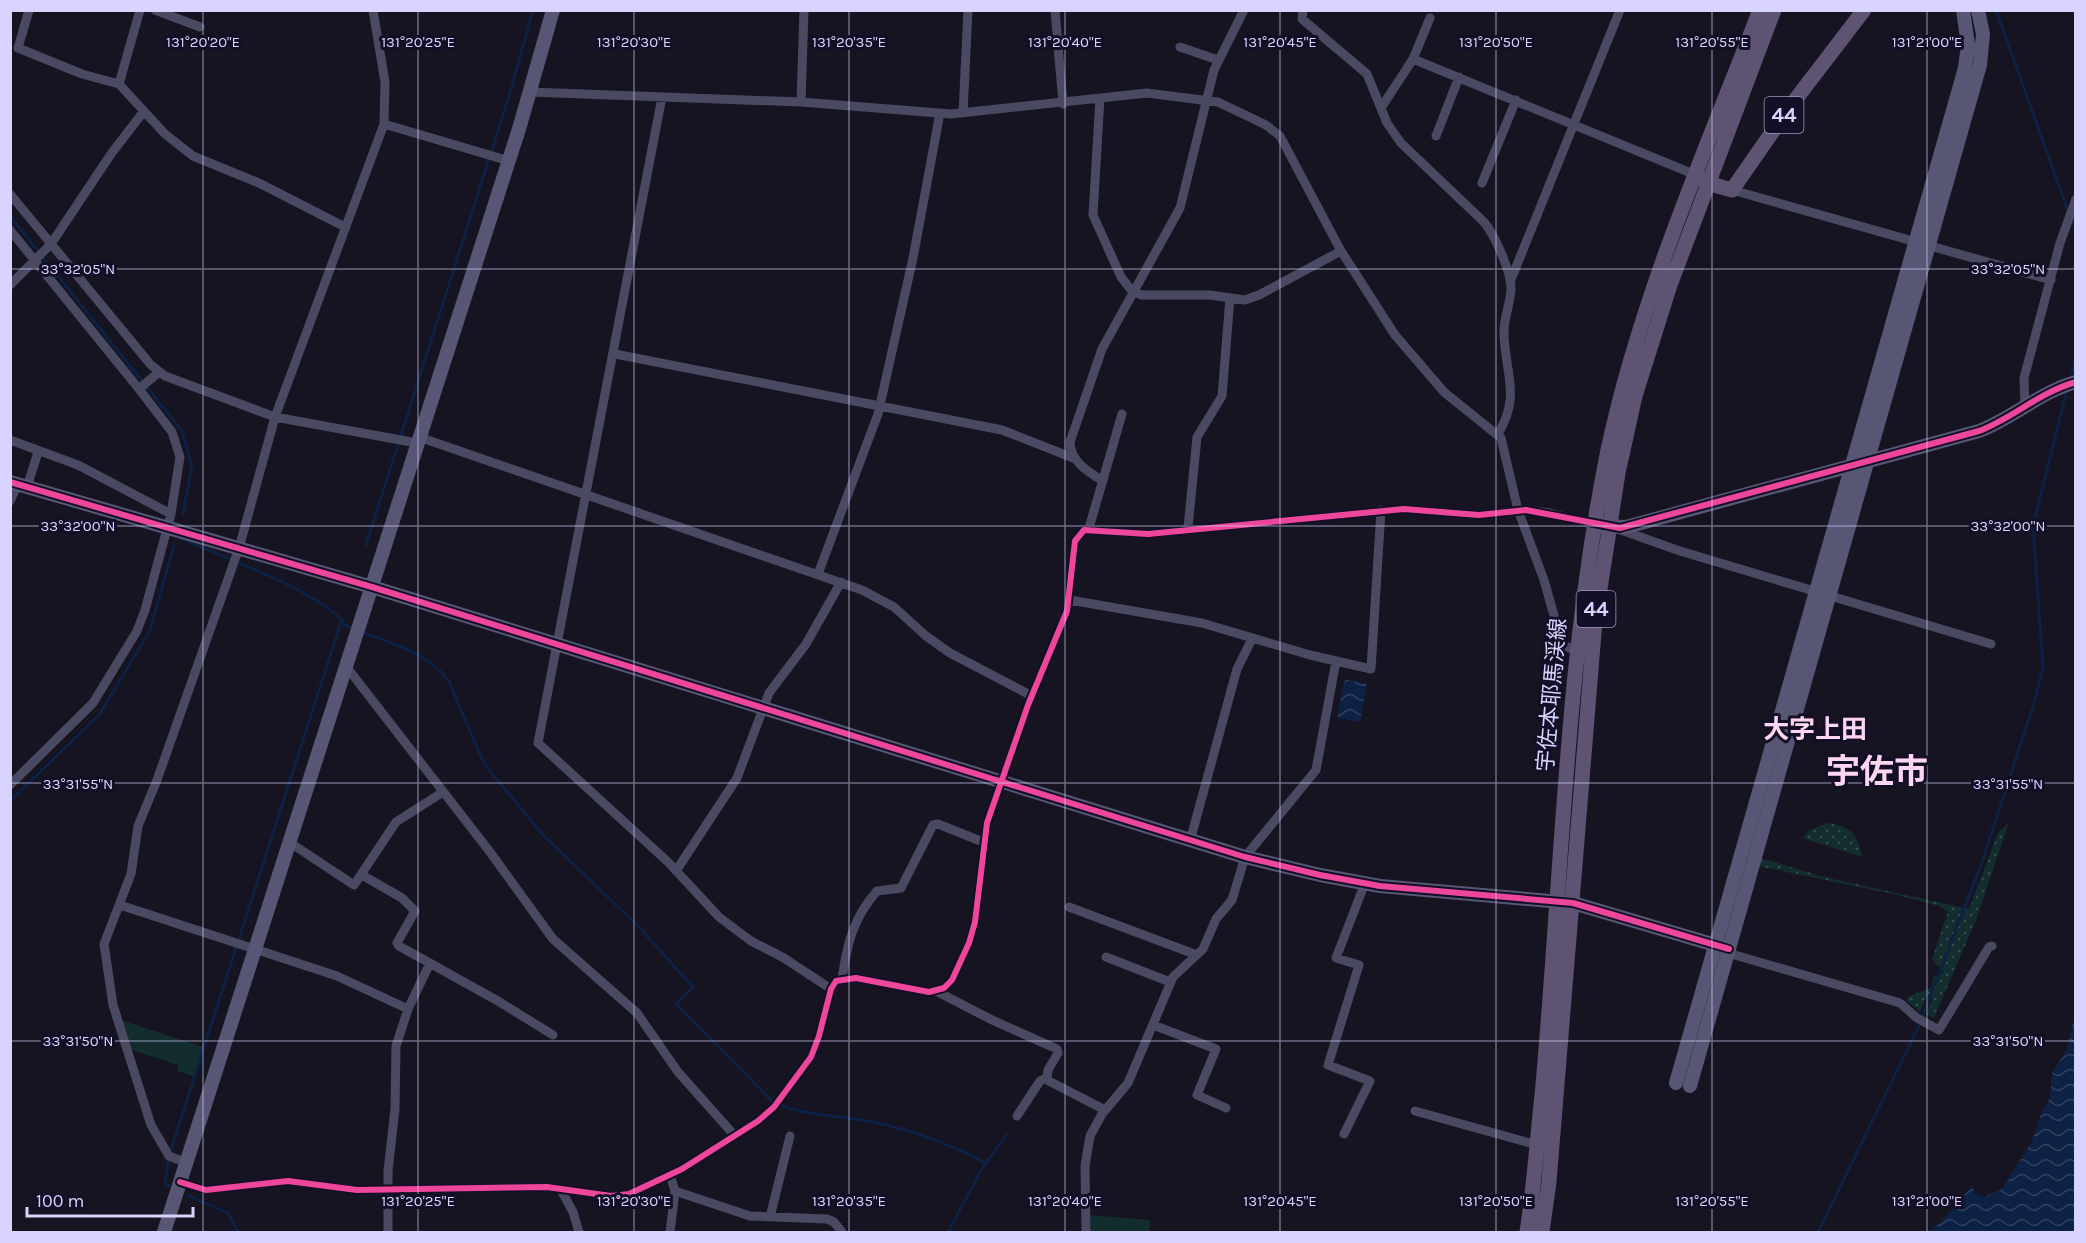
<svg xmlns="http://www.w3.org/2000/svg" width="2086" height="1243" viewBox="0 0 2086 1243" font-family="Karla,'Noto Sans JP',sans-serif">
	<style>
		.grass { fill: url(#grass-dots) }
		.green { fill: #132c2d }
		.water { fill: url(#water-waves) }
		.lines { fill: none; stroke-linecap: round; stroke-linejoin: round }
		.stream { stroke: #0d2144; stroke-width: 3 }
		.street { stroke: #4a4962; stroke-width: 9 }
		.secondary { stroke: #575674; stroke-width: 14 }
		.primary { stroke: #5e5373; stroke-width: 15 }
		.cycleway-casing { stroke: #130f26; stroke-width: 10 }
		.cycleway { stroke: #ed469a; stroke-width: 6 }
		.ticks { fill: none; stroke: #d9d4ff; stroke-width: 1.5; stroke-opacity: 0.45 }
		.labels { text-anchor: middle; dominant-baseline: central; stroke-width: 6; stroke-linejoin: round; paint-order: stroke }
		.shield { fill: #130f26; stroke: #9e99be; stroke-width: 1.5 }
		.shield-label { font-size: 21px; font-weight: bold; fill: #d9d4ff }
		.street-label { font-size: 22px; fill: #d9d4ff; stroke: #130f26 }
		.quarter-label { font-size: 26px; font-weight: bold; fill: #ffd6f0; stroke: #130f26 }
		.town-label { font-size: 34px; font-weight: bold; fill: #ffd6f0; stroke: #130f26 }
		.ticks-label { font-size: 15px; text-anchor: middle; fill: #d9d4ff; stroke: #130f26; stroke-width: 6; stroke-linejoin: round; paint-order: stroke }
	</style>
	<defs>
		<pattern id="grass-dots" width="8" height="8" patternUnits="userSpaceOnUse" patternTransform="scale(1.5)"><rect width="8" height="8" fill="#132c2d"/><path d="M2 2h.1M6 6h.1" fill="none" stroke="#354a4c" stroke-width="1.8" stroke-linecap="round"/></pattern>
		<pattern id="water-waves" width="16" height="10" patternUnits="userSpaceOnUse" patternTransform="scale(1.5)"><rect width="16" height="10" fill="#0d2144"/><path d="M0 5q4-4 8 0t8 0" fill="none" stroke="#304060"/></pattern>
	</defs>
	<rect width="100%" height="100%" fill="#161421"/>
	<!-- grass -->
	<path class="grass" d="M2009,822L1976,920L1934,1018L1926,1014L1932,999L1926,996L1920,1012L1906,1001L1908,997L1932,987L1933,977L1944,972L1932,959L1948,912L1939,906L1898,895L1758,866L1761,858L1824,877L1969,909L1998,833Z
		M1828,823C1850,826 1859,835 1862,857L1802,838L1810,830Z"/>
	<!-- green -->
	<path class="green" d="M121,1020L203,1047L194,1076L177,1071L178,1065L132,1050Z
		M1089,1215L1150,1220L1149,1232H1089Z"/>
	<!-- water -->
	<path class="water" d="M1345,679L1367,684L1360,722L1337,718Z
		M2075,1014V1232H1928L1940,1223L1972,1186L1975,1192L1984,1197L2002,1189L2032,1141L2041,1114L2050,1098L2052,1073L2067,1049Z"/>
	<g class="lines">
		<!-- stream -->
		<path class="stream" d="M1996,10L2068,211
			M10,216L182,431L192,466L183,514
			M2072,220L2076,229
			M2070,381L2076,359
			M178,537C222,557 311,588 342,620
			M366,545L509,96L533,10
			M341,623L353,628
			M362,632C393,644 428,653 449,681L480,755L489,770L544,836L638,926L693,987L676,1004L772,1101C801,1116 836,1115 867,1121C910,1129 948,1143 986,1163
			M10,801L100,714L150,630L174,546
			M169,1186L165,1183L169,1156L342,619
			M187,1195L228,1213L238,1232
			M948,1232L982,1169L1006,1135
			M1818,1232L1918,1028L1981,865L2034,703L2043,668L2033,526L2067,390"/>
		<!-- street -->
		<path class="street" d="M29,10L18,48L82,74L119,84
			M140,10L119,84L165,134L193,156L259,183L345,227
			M155,10L200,27
			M1055,10L1063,104
			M1303,10L1302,19L1367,74L1387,123L1401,143L1484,222C1495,235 1512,274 1511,290C1510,304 1504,318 1504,331C1504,372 1522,394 1498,434
			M1180,47L1218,60
			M1413,59L1696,175
			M530,92L801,102L951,114L1147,93L1218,102L1266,125L1280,136L1341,251L1395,335L1444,392L1501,438L1518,510L1544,580L1560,637L1564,645L1577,652
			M662,97L538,743L668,862L719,917L751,941L784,958L831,989
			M1100,98L1093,215L1121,277L1132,291L1142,295H1210L1245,300L1259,295L1341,251
			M801,102L804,10
			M1381,108L1413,59L1430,18
			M963,113L968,10
			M384,124L509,161
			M1436,136L1459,77
			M1482,183L1516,100
			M1732,190L2051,280
			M10,194L151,365L165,376L275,417L417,443
			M10,230L139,389
			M1510,282L1620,10
			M10,285L51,244L111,154L144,111
			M615,354L1002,430L1076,459
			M2025,407L2024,378L2060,243L2076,199
			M419,437L862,590L894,607L926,636L950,653L1032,696
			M10,440L78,465L171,514
			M1103,481C1088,472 1070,461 1070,442L1102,349L1180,208L1214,70L1244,10
			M27,487L38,452
			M10,501L18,484
			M1089,528L1122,414
			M1188,528L1197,437L1222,396L1230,298
			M1618,529L1680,551L1991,644
			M818,574L878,414L913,258L940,113
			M1070,600L1202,623L1310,655L1371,669L1381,510
			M345,665L490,852L553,939L637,1013L678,1072L735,1136
			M10,785L93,703L137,631L145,610L171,514L180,457L172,432L139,389L159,372
			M1190,841L1237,669L1252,639
			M289,842L354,885L396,822L443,792
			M676,871L737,778L769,693L806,644L841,582
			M362,875L402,898L415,911L397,943L399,946L498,1001L553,1035
			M120,905L337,976L408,1009
			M1069,907L1197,955
			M1728,953L1900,1003L1917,1018L1939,1030L1989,947L1992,946
			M1106,957L1170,982
			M842,979C847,944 853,918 877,891L901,888L933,825L938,824L983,842
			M936,991L992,1020L1057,1049L1058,1053L1048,1070L1047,1080L1105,1110
			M1153,1025L1216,1049L1197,1095L1226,1108
			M1415,1111L1537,1145
			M1017,1116L1040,1081L1046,1078
			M1344,1134L1370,1081L1328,1065L1359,965L1336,958L1365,883
			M187,1163L169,1156L151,1125L113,1005L104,944L131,874L138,826L157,780L239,548L275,417L384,124L385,82L373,10
			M180,1182L206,1190L288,1181L357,1190L547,1187L611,1196L629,1194L682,1169L758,1121L774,1107L811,1057L819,1036L831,989L836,981L856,978L929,992L944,988L952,980L969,943L975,922L987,823L1028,705L1067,611L1075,541L1084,530L1148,534L1404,509L1479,515L1526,510L1550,513L1595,525
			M560,1188L573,1212L579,1232
			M675,1191L750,1216L827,1219L834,1222L842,1232
			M770,1217L790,1136
			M388,1232V1171L395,1109L396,1046L408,1009L430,963
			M670,1232L675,1191L670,1175
			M1086,1232L1085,1166L1090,1136L1102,1114L1128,1083L1173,977L1203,949L1216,919L1232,900L1245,857L1316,770L1336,661"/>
		<!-- secondary -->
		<path class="secondary" d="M10,482L372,587L1245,857L1320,875L1380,886L1573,903L1729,949
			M1600,526L1626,527L1979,431C2013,418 2040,392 2076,382
			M1676,1083L1965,68L1968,45L1963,10
			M1690,1086L1980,65L1983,34L1978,10
			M164,1232L519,129L553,10"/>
		<!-- primary -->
		<path class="primary" d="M1700,178L1707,183L1732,190L1789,108L1864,10
			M1527,1232C1534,1187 1537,1141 1542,1095C1562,880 1565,662 1608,450C1640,299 1704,154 1760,10
			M1542,1232L1549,1182L1595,621L1618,473L1635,396L1670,285L1774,10"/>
		<defs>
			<path id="cycleway" d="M10,482L372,587L1245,857L1320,875L1380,886L1573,903L1729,949
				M180,1182L206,1190L288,1181L357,1190L547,1187L611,1196L629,1194L682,1169L758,1121L774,1107L811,1057L819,1036L831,989L836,981L856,978L929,992L944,988L952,980L969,943L975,922L987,823L1028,705L1067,611L1075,541L1084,530L1148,534L1404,509L1479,515L1526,510L1620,528L1979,431C2013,418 2040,392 2076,382"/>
		</defs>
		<!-- cycleway casing -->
		<use href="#cycleway" class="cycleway-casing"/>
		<!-- cycleway -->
		<use href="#cycleway" class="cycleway"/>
	</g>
	<!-- ticks -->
	<path class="ticks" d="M203,10V1232M418,10V1232M634,10V1232M849,10V1232M1065,10V1232M1280,10V1232M1496,10V1232M1712,10V1232M1927,10V1232M10,11H2076M10,269H2076M10,526H2076M10,783H2076M10,1041H2076"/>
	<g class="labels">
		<!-- shield labels -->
		<g class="shield">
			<rect x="1764.5" y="97" width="39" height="36" rx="4.5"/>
			<rect x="1576.5" y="591" width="39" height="36" rx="4.5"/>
		</g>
		<g class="shield-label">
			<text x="1784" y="115">44</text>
			<text x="1596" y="609">44</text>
		</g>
		<!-- street labels -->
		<g class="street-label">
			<text transform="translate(1552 695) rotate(-85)">宇佐本耶馬渓線</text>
		</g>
		<!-- quarter labels -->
		<g class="quarter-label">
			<text x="1815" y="729">大字上田</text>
		</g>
		<!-- town labels -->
		<g class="town-label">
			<text x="1877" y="772">宇佐市</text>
		</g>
	</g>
	<g class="ticks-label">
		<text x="203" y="47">131°20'20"E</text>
		<text x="418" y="47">131°20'25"E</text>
		<text x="634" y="47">131°20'30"E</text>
		<text x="849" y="47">131°20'35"E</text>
		<text x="1065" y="47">131°20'40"E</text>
		<text x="1280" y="47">131°20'45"E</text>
		<text x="1496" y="47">131°20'50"E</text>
		<text x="1712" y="47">131°20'55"E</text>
		<text x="1927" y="47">131°21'00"E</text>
		<text x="78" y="274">33°32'05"N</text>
		<text x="2008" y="274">33°32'05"N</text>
		<text x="78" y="531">33°32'00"N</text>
		<text x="2008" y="531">33°32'00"N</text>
		<text x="78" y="789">33°31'55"N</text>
		<text x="2008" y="789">33°31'55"N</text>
		<text x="78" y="1046">33°31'50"N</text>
		<text x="2008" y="1046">33°31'50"N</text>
		<text x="418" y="1206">131°20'25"E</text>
		<text x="634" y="1206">131°20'30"E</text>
		<text x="849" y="1206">131°20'35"E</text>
		<text x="1065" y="1206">131°20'40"E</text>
		<text x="1280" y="1206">131°20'45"E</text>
		<text x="1496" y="1206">131°20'50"E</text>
		<text x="1712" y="1206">131°20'55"E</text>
		<text x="1927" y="1206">131°21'00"E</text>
	</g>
	<!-- border -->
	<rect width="2086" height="1243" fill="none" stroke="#d9d4ff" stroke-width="24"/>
	<!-- scale -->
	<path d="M27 1207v9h166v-9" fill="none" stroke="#d9d4ff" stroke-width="3"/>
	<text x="36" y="1207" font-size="18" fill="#d9d4ff" stroke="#130f26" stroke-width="4.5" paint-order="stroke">100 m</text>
</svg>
